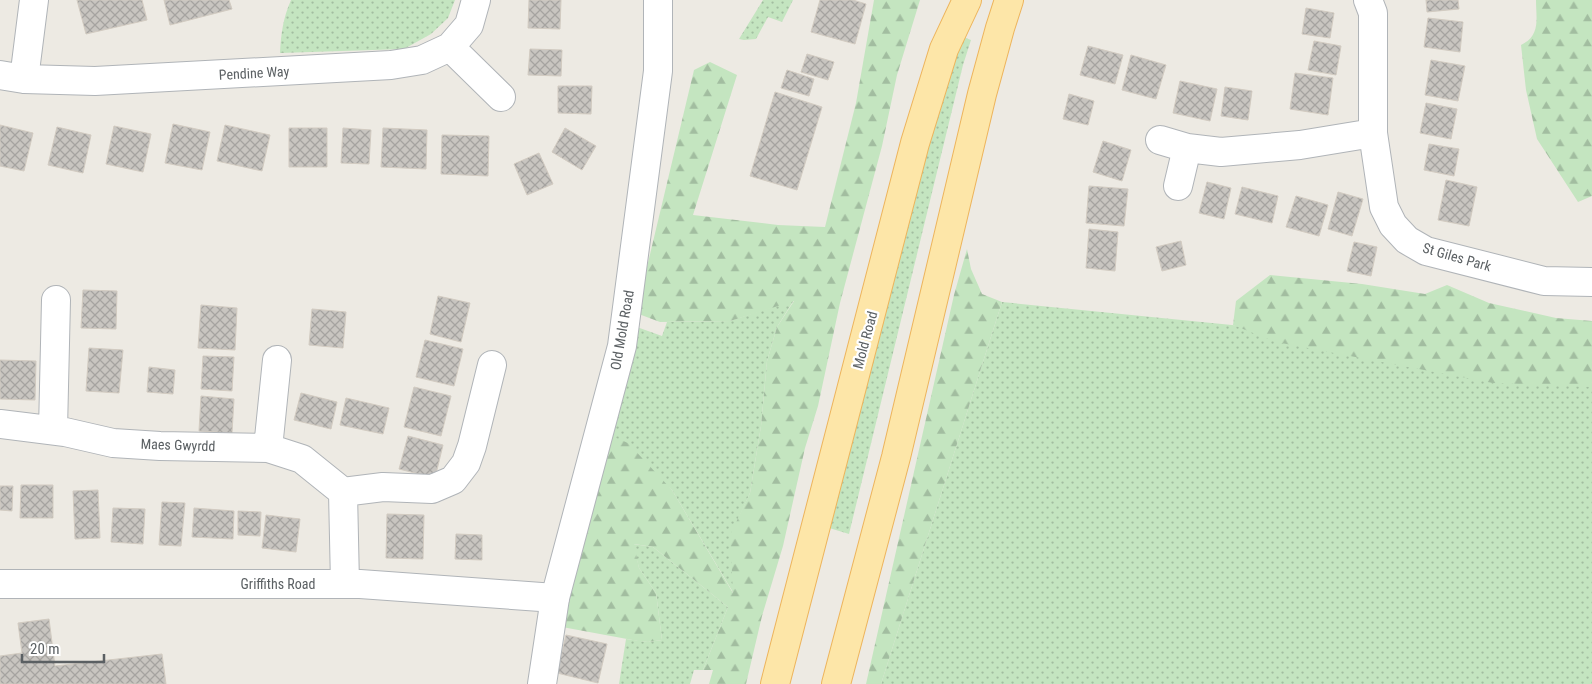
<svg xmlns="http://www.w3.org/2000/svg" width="1592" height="684" viewBox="0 0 1592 684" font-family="'Roboto Condensed',sans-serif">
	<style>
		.green { fill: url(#green-dots) }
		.forest { fill: url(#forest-firs) }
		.building { fill: url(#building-cross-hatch); stroke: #d2cbc1 }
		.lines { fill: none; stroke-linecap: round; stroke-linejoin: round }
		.minor-casing { stroke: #b0b4b8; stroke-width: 30 }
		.tertiary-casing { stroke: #b0b4b8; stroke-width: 30 }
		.primary-casing { stroke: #edb45c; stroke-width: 30 }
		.minor { stroke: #fff; stroke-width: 28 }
		.tertiary { stroke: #fff; stroke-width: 28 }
		.primary { stroke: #fde6a8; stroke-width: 28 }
		.labels { text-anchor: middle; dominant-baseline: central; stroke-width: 4.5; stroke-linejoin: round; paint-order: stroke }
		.street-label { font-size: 14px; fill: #5b6063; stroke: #fff }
	</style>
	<defs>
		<pattern id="green-dots" width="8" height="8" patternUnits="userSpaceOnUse" patternTransform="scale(1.25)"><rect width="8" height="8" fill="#c4e5c0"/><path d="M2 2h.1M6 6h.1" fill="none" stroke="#a2bda0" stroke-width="1.8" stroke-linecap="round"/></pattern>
		<pattern id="forest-firs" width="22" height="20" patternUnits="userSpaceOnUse" patternTransform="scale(1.25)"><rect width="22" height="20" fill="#c4e5c0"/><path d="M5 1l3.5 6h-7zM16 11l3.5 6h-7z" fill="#a2bda0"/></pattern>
		<pattern id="building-cross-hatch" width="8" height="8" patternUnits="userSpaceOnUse" patternTransform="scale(1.25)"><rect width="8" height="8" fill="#c8c5c0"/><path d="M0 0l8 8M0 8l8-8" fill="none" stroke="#a5a3a0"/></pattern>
	</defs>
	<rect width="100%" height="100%" fill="#edeae3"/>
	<!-- green -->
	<path class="green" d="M291,0H455L448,18L431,34L404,49L280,53C281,34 283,18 291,0Z
		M763,0H793L782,22L768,17L756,39L744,40L739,39Z
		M963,37L971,40L963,65L849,534L826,527L945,87Z
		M794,300L777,327L767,361L761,426L750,493L731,535L734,594L672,490L609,435L634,326L662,336L667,322L730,321Z
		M1002,302L1592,361V684H881Z
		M633,544L653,547L728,607L703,670H694L690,684H619L626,639L648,642L662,640L656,593L639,568Z"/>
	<!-- forest -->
	<path class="forest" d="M874,0H920L897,75L882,146L840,303L818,406L805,448L783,546L762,616L746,684H709L713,670H703L728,607L653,547L634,544L639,568L656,593L662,640L648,642L638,641L562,627L609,435L628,443L672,490L733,593L730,535L750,493L761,426L767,361L777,327L794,301L730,321L660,322L636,313L694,70L710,62L737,75L693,215L778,225L825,227L856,103Z
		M1536,0H1592V196L1578,202L1537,139L1526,90L1521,45C1541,35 1536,19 1536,0Z
		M967,249L971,269L982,294L1002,302L881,684H866L954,295Z
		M1270,275L1362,284L1425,294L1447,285L1489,303L1556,318L1592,321V387L1493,383L1276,342L1233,325L1236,301Z"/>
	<!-- building -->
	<path class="building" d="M77,0H142L147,20L86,34Z
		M164,0H229L232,9L170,25Z
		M529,0H561L560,29L528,28Z
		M820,0H853L866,4L855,44L811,32Z
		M1426,0H1458L1459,9L1427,12Z
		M1306,8L1334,13L1330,38L1302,34Z
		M1428,18L1463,22L1460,52L1424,47Z
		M1314,41L1341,46L1336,75L1308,70Z
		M1088,46L1123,55L1115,84L1080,75Z
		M530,49L562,50L561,76L528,75Z
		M807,54L834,62L828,80L801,72Z
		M1131,55L1166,65L1156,99L1122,90Z
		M1431,60L1465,66L1458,101L1425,95Z
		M787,70L814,79L809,96L781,88Z
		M1295,73L1333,78L1328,115L1290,109Z
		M1180,81L1217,89L1210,121L1173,113Z
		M558,86H592L591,114L558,113Z
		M1225,87L1252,91L1248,120L1221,116Z
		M775,92L822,107L797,190L750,176Z
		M1069,94L1094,101L1088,125L1063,119Z
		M1426,103L1457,109L1451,139L1420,133Z
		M173,124L210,132L202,170L165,163Z
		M0,125L33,133L24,171L0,166Z
		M225,125L270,135L262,171L217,161Z
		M114,126L151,134L143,172L106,164Z
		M57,127L91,135L83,173L48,165Z
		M289,128H327V167H289Z
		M343,128L371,130L369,164L341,163Z
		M383,128L427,130L426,169L381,167Z
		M565,128L596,146L582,170L552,152Z
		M442,135L489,136L488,176L441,174Z
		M1103,141L1131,150L1122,181L1093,172Z
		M1429,144L1459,149L1454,176L1424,170Z
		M539,153L553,184L527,195L514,164Z
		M1446,180L1477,187L1469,226L1438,220Z
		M1207,182L1231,188L1224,219L1199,213Z
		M1089,186L1128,189L1124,226L1086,223Z
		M1242,187L1278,196L1272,223L1235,214Z
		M1338,192L1363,199L1352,236L1328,229Z
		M1296,196L1328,205L1319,236L1286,227Z
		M1089,229L1118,232L1115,271L1086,268Z
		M1181,241L1186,265L1162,271L1156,247Z
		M1354,242L1377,247L1371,276L1347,271Z
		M83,290L117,291L116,329L81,328Z
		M438,296L470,303L461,342L430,334Z
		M201,305L237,308L235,350L198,348Z
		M312,309L346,312L343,348L309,345Z
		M425,340L463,349L454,386L416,377Z
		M89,348L123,350L119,393L86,391Z
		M203,356L234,357L232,391L201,389Z
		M0,360L36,361L35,400L0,399Z
		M149,367L175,370L173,394L147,392Z
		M414,387L451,396L441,436L404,427Z
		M301,393L337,402L331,429L294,420Z
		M201,396L234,399L232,433L199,431Z
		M346,398L389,408L383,434L340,425Z
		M408,436L443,445L435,478L399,469Z
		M21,485H53V518H20Z
		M0,486H13L12,511L0,510Z
		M98,490L100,538L75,539L73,491Z
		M162,502L185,503L181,546L159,545Z
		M113,508L145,509L143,544L111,542Z
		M194,508L234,511L233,539L192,537Z
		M238,511L261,512L260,536L238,535Z
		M387,514L424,515L423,559L386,558Z
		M266,515L300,519L296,552L262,548Z
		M456,534L482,535V560L455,559Z
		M49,619L55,666L162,654L166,684H0V656L22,653L18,623Z
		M566,635L607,644L598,683L557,673Z"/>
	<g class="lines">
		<defs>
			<path id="minor" d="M1368,0L1373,13V133L1384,207L1393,225L1407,240L1426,251L1544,281L1592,282
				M450,47L501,97
				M0,75L24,79L95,81L391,65L422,60L450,47L469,25L476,0
				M24,79L34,0
				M1160,140L1187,148L1221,152L1300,145L1373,133
				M1178,186L1187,148
				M0,424L65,432L113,443L160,446L268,448L302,459L343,492
				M53,430L56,300
				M268,448L277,360
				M345,584L343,492L383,487L432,489L453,480L466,463L472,446L492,365
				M555,598L622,346L658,71V0"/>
			<path id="tertiary" d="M0,584H360L555,598L542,684"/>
			<path id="primary" d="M775,684L915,143L944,49L967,0
				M836,684L896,457L982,94L1000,28L1009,0"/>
		</defs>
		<!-- minor casing -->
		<use href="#minor" class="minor-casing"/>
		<!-- tertiary casing -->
		<use href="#tertiary" class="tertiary-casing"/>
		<!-- primary casing -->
		<use href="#primary" class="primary-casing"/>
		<!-- minor -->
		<use href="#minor" class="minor"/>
		<!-- tertiary -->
		<use href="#tertiary" class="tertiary"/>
		<!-- primary -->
		<use href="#primary" class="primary"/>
	</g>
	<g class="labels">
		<!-- street labels -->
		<g class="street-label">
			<text transform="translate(254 73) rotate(-3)">Pendine Way</text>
			<text transform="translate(1457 257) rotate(16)">St Giles Park</text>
			<text transform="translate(622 330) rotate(-80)">Old Mold Road</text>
			<text transform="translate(865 340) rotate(-75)">Mold Road</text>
			<text transform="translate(178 445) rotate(2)">Maes Gwyrdd</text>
			<text x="278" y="584">Griffiths Road</text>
		</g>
	</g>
	<!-- scale -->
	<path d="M22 654v8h82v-8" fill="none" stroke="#5b6063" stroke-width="2.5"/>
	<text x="30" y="654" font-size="15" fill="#5b6063" stroke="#ffffff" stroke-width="4" paint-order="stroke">20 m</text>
</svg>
